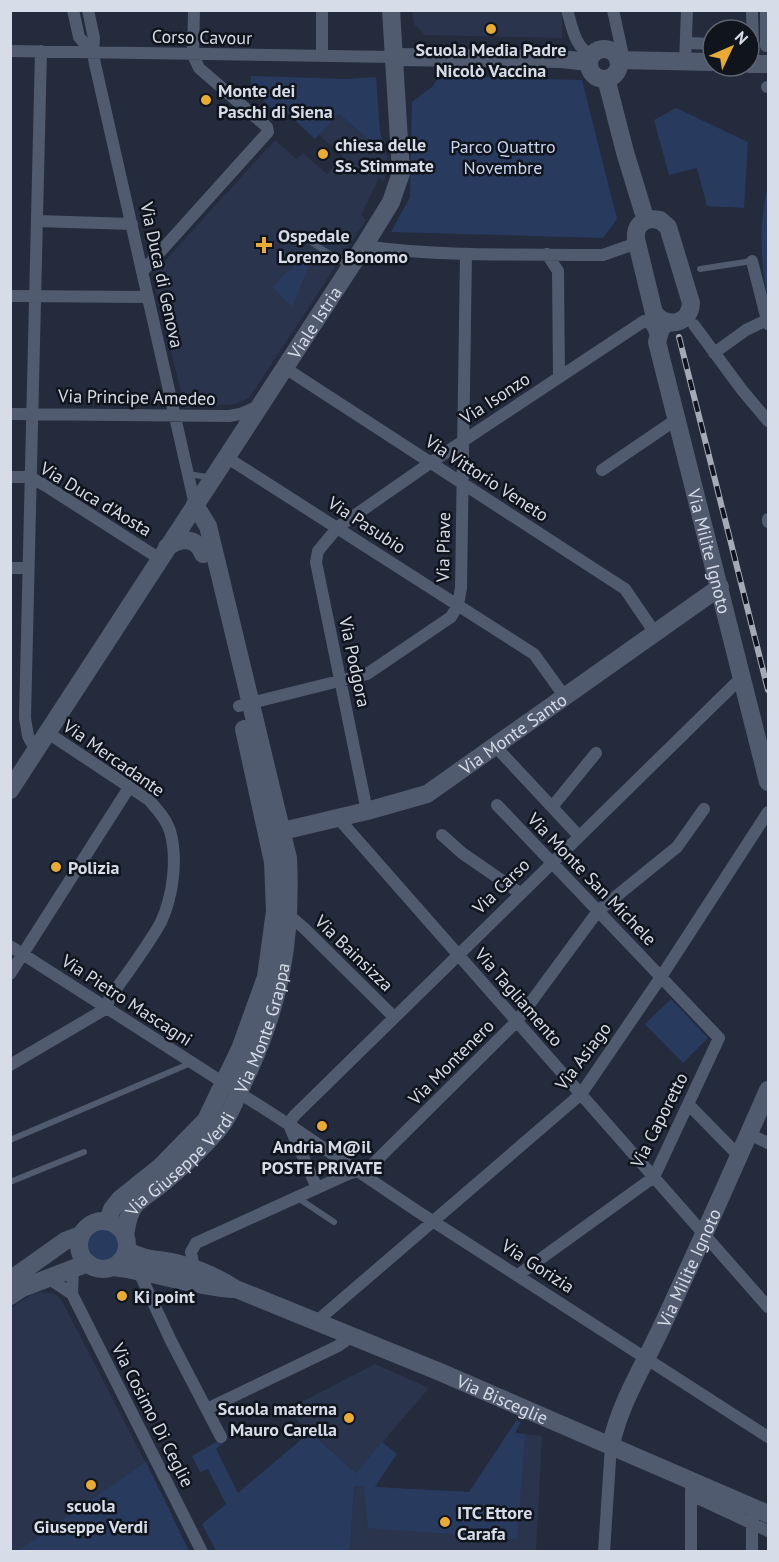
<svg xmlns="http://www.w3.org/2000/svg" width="779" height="1562" viewBox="0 0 779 1562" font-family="'PT Sans',sans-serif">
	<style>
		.built { fill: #2a354d }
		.green { fill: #293a5f }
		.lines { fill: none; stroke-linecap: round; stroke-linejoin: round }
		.lane { stroke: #515b6f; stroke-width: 6 }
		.street { stroke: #515b6f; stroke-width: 12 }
		.secondary { stroke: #515b6f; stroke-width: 18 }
		.rail-casing { stroke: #a4aab8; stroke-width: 6 }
		.rail { stroke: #10141c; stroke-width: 4; stroke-dasharray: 11; stroke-linecap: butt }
		.poi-dot { fill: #e8ab37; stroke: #10141c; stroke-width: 2 }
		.labels { text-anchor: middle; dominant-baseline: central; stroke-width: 5; stroke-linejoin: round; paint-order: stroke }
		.street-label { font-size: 18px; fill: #d6dce8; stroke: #10141c }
		.poi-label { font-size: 18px; font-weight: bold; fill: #d6dce8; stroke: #10141c; text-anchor: start }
		.park-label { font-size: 18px; fill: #c8d6f2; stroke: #10141c }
	</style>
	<rect width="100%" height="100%" fill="#232b3d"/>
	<!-- built -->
	<path class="built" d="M412,11H560L562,16V38L425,35L414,24Z
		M339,114L387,156L388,165L384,182L379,178L361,215L366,220L249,398L235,404L185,408L154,282L153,274L275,140L296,159L303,153L327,174L343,156L319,135Z
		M43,1292L55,1294L62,1301L170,1510L109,1551H11L10,1309L32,1294Z
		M375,1364L429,1388L356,1473L286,1410Z
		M509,1432L542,1436L536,1551L350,1552L354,1486L469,1492Z"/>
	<!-- green -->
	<path class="green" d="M251,76L346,79L376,77L380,132L386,155L339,114L315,139L284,110L279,114L250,89Z
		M439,76L582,80L617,219L603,238L391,232L410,197L412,102L433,86Z
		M676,108L748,142L744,208L707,206L697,168L669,175L654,120Z
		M768,185V299C760,260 759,223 768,185Z
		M304,260L307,262L308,268L292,307L273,287L283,275Z
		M671,999L708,1038L683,1063L645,1024Z
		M88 1245a16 16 0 1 1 32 0a16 16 0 1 1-32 0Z
		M516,1421L521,1422L515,1433L525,1434L517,1539L368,1528L364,1487L354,1486L350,1551H216L202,1524L226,1504L208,1469L200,1472L192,1456L216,1442L228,1439L216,1449L238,1493L310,1432L356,1473L382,1442L397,1454L375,1487L469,1492Z
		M146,1462L189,1551H18Z"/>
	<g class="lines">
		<!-- lane -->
		<path class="lane" d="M308,240L348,266
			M700,269L752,261
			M188,474L207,477
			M10,1140L191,1063
			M10,1182L84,1152
			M298,1198L334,1222"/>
		<!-- street -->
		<path class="street" d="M73,10L79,37L93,53
			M88,10L94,38L93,53L95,64L195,505
			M322,10V56
			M567,10C572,26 575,49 592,55
			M613,10L624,60
			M752,10L753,45
			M766,10V46
			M687,43L713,44
			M10,51L393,57
			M685,62L687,10
			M767,87H768
			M37,221L132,224
			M364,246C440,257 518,254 594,255H603L637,243
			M547,254L558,271L559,377
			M752,261L768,324
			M142,272L268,132L267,127L199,68L193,55L194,10
			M10,296L148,297
			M694,325L742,390L768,421
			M714,353L746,330L767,320
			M285,368L625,589L655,633
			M10,414L229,416L240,414L259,406
			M226,457L534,654L565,697
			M602,470L677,419
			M10,477H30L46,486L160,559
			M768,519V522
			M10,568H28
			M239,706L367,674L451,617L458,605L461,588L466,254
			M48,733L149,800C157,809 166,819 170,831C178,858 173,896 161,922C148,946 125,976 109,999L107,1008
			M495,746L579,836
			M36,751L28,736L25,718L41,51
			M497,805L719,1038L654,1177L518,1275
			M552,807L596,753
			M367,811L316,562L318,551L338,527L430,463L644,321C653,323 654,330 657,339
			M338,818L768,1307
			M442,835L462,853L520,893
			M289,915L305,929L394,1017
			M10,946L288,1124L417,1211L768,1437
			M10,974L130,786
			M10,1065L107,1008
			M688,1104L739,1156
			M288,1124L295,1115L742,677
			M289,1125L317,1188
			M749,1134L768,1143
			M73,1268L72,1294L202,1552
			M194,1268L191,1252L196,1243L348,1174L371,1166L517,1021L598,911L677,847L704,809
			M138,1270L171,1341L221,1437
			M48,1278L72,1294
			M317,1321L581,1094L661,977L768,812
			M207,1409L338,1346L352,1336
			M691,1495L768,1531
			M604,1552L611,1445
			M691,1552V1490
			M752,1552V1524L754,1517"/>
		<!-- secondary -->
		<g class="secondary">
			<circle cx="604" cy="64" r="15"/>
			<path d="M393,57L561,59L589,62"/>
			<path d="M618,60L713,62"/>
			<path d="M749,64H768"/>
			<path d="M608,86L625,152L643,211"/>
			<path d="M651,219L660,220L668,227L691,303C690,324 667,329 654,313L636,239C635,228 640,221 651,219Z"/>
			<path id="s1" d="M667,323L661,328L657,342L768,782"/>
			<path d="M167,547C181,538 196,536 203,554"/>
			<path id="s2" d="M10,790L364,246L391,202L401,173L391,10"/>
			<path id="s3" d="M270,834L367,811L427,794L720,587"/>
			<path d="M108,1221L112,1209L120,1199L160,1167L206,1120L240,1049L266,977L275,911L273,862L244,729"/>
			<circle cx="103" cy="1245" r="24"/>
			<path id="s4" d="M125,1235C127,1225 128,1213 135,1205C143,1196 155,1190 164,1182C182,1167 201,1149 217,1131C228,1119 236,1099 243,1083C280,1007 292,942 288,858L208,526L195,505"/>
			<path id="s5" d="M127,1250C142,1260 159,1259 176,1263C199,1269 217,1277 236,1289L440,1372L768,1514"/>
			<path d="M114,1267C154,1272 192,1286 232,1289"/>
			<path d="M10,1280L65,1241L81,1235"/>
			<path d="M10,1296L22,1288L88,1263"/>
			<path id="s6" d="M611,1445C620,1402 645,1364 663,1324C699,1246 734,1168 768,1090"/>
		</g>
		<defs>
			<path id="rail" d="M679,337L768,690"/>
		</defs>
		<!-- rail casing -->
		<use href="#rail" class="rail-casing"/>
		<!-- rail -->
		<use href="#rail" class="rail"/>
	</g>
	<!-- markers -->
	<g class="poi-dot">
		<circle cx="491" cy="29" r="6"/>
		<circle cx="206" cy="100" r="6"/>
		<circle cx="323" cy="154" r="6"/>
		<path d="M261 236h6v6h6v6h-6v6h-6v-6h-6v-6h6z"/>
		<circle cx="56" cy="867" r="6"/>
		<circle cx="322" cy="1126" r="6"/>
		<circle cx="122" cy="1296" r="6"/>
		<circle cx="349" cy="1418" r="6"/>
		<circle cx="91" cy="1485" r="6"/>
		<circle cx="445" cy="1522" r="6"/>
	</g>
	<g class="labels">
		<!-- street labels -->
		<g class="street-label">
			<text transform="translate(202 37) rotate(1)">Corso Cavour</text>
			<text transform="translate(162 275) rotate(78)">Via Duca di Genova</text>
			<text stroke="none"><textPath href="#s2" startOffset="558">Viale Istria</textPath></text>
			<text transform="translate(137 397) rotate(1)">Via Principe Amedeo</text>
			<text transform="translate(495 398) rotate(-33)">Via Isonzo</text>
			<text transform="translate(487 478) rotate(33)">Via Vittorio Veneto</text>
			<text transform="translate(96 499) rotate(31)">Via Duca d'Aosta</text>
			<text transform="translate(367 525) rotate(33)">Via Pasubio</text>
			<text transform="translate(443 547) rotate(-89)">Via Piave</text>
			<text stroke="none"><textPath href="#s1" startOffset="238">Via Milite Ignoto</textPath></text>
			<text transform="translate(355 662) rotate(78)">Via Podgora</text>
			<text stroke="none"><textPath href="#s3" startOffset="267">Via Monte Santo</textPath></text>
			<text transform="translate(114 758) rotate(35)">Via Mercadante</text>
			<text transform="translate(592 879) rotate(46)">Via Monte San Michele</text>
			<text transform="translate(501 886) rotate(-44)">Via Carso</text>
			<text transform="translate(354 953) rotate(44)">Via Bainsizza</text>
			<text transform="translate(519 997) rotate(49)">Via Tagliamento</text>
			<text transform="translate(127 1000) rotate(33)">Via Pietro Mascagni</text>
			<text stroke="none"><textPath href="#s4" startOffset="256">Via Monte Grappa</textPath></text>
			<text transform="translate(583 1056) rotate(-53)">Via Asiago</text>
			<text transform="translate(451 1062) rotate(-45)">Via Montenero</text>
			<text transform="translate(659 1120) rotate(-63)">Via Caporetto</text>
			<text stroke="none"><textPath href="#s4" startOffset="93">Via Giuseppe Verdi</textPath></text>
			<text transform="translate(538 1266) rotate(33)">Via Gorizia</text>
			<text stroke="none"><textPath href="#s6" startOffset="194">Via Milite Ignoto</textPath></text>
			<text stroke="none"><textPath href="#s5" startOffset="405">Via Bisceglie</textPath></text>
			<text transform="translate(153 1415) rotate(63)">Via Cosimo Di Ceglie</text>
		</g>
		<!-- poi labels -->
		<g class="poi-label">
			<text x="491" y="49" text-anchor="middle">Scuola Media Padre<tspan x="491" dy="21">Nicolò Vaccina</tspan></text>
			<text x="218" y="90">Monte dei<tspan x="218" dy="21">Paschi di Siena</tspan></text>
			<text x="335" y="144">chiesa delle<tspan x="335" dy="21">Ss. Stimmate</tspan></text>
			<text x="278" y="235">Ospedale<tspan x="278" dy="21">Lorenzo Bonomo</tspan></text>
			<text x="68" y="867">Polizia</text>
			<text x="322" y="1146" text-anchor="middle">Andria M@il<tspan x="322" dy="21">POSTE PRIVATE</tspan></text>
			<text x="134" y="1296">Ki point</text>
			<text x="337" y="1408" text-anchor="end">Scuola materna<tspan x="337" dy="21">Mauro Carella</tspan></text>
			<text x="91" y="1505" text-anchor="middle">scuola<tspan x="91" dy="21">Giuseppe Verdi</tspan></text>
			<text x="457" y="1512">ITC Ettore<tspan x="457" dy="21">Carafa</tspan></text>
		</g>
		<!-- park labels -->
		<g class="park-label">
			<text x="503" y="146">Parco Quattro<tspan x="503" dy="21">Novembre</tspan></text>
		</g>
	</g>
	<!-- border -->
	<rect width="779" height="1562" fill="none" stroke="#d6dce8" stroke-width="24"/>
	<!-- north arrow -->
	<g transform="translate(731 48) rotate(46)"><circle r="28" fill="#10141c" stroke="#5f646e" stroke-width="1.5"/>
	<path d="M0-4.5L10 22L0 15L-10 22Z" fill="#e8ab37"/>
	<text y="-9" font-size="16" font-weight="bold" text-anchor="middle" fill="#d6dce8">N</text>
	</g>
</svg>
